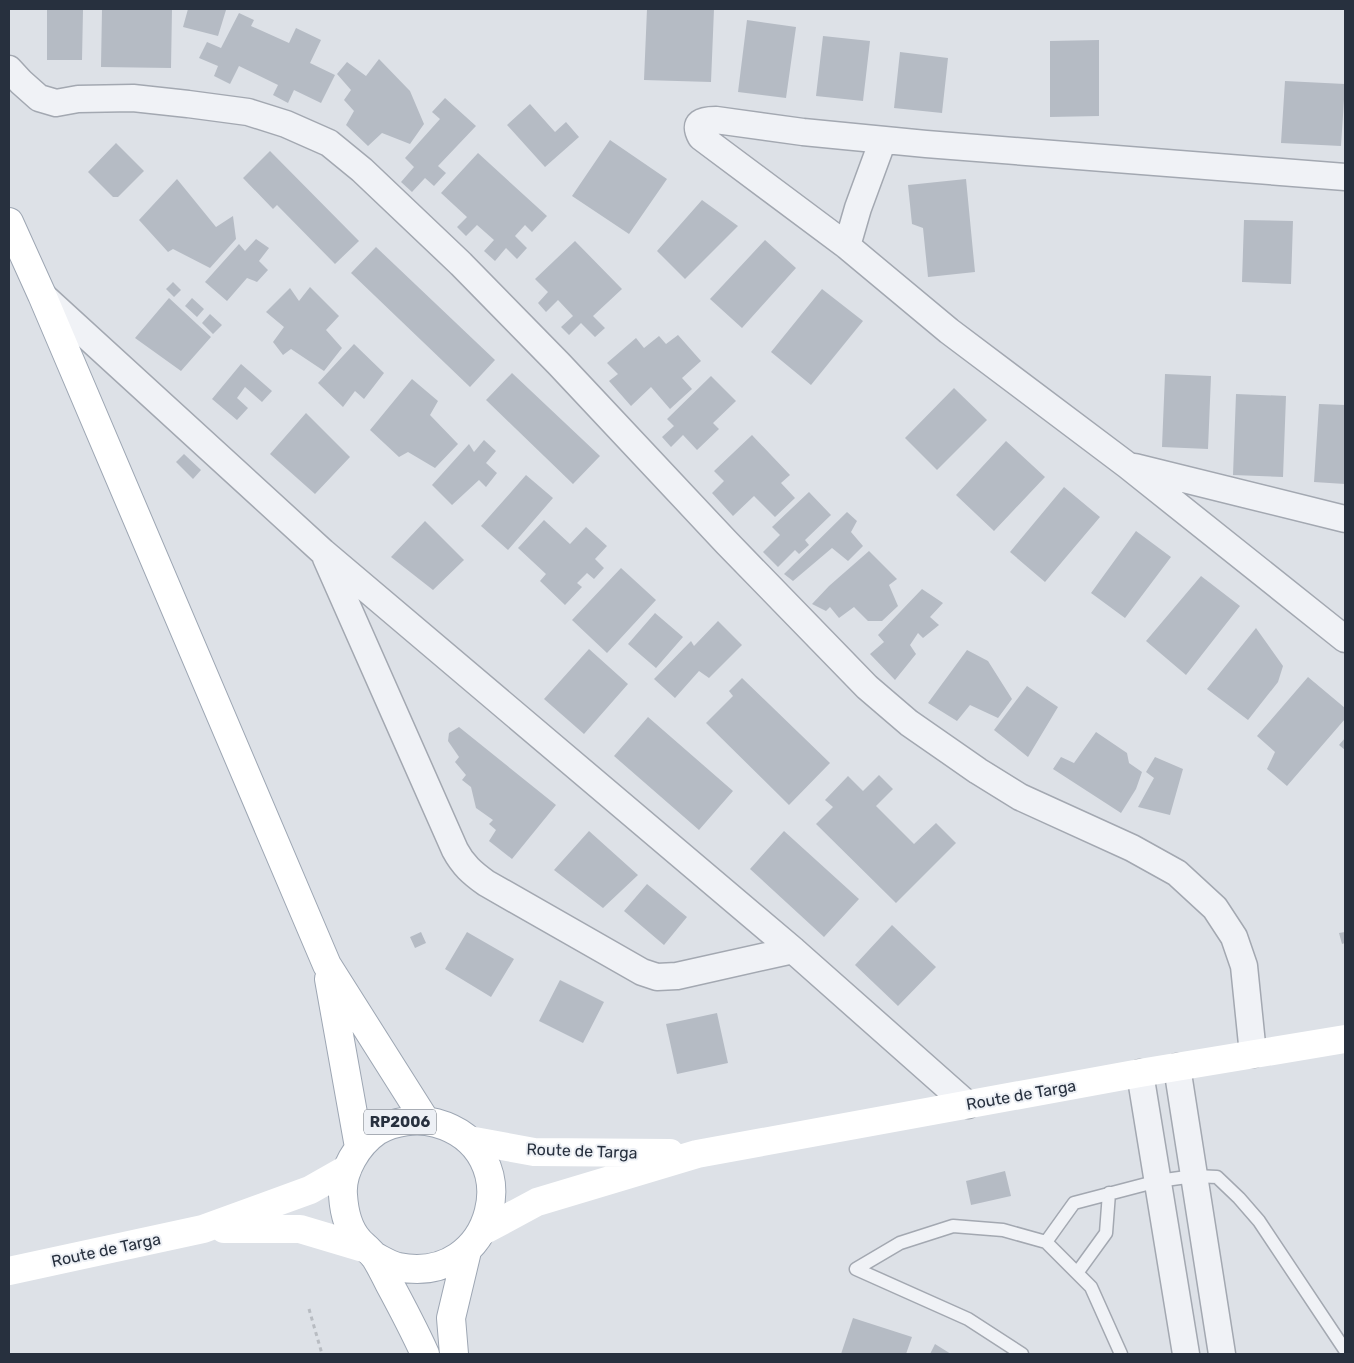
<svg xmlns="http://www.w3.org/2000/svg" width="1354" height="1363" viewBox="0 0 1354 1363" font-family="Rubik,sans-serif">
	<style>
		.building { fill: #b5bbc4 }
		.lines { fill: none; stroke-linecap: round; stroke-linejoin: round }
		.lane-casing { stroke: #a3a8b1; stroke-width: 15 }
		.street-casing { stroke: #a3a8b1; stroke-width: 29 }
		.primary-casing { stroke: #9da6b3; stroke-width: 30 }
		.path { stroke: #b8bcc2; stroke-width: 3; stroke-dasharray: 4 4; stroke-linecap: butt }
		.lane { stroke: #f0f2f6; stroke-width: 12 }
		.street { stroke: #f0f2f6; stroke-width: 26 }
		.secondary { stroke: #fff; stroke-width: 28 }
		.primary { stroke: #fff; stroke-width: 28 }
		.labels { text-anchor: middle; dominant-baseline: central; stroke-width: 4; stroke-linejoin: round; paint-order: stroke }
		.shield { fill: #edf0f5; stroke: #626a75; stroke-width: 1 }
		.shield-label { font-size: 15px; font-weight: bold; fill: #27303e }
		.street-label { font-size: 16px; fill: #27303e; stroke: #edf0f5 }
	</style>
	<rect width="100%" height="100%" fill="#dde1e7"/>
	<!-- building -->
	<path class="building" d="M102,9H172L171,68L101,67Z
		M188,9L226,10L218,36L183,27Z
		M647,9H714L711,82L644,80Z
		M47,10H83L82,60H47Z
		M239,13L254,20L251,26L289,43L296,28L321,40L310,63L335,75L321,103L294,90L288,103L273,95L278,85L239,66L230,84L214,76L218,66L199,58L207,42L221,48Z
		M747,20L796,27L786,98L738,92Z
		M823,36L870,41L863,101L816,96Z
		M1099,40V116L1050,117V41Z
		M900,52L948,58L942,113L894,108Z
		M379,59L410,91L424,124L410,144L382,133L368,146L346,125L354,111L344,100L351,90L337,74L347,62L366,76Z
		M1285,81L1345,84L1341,146L1281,143Z
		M445,98L476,126L438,166L446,173L434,186L425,178L412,192L401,182L414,167L405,158L440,119L432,112Z
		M530,104L555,132L566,122L579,137L545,167L507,125Z
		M610,140L667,179L629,234L572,196Z
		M116,143L144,171L118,197H113L88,172Z
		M270,151L359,241L335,264L277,205L273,209L243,178Z
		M478,153L547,216L532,232L525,225L515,236L527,248L517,259L506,248L495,261L484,251L494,240L477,225L466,236L457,227L467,217L441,193Z
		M177,179L216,227L233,216L236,239L210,268L173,249L168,252L139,220Z
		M966,179L975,272L928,277L923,228L912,224L908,185Z
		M702,200L738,226L685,279L657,251Z
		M1244,220L1293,221L1291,284L1242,282Z
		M256,239L269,248L259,261L268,270L257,282L247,278L227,301L205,282L239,244L245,251Z
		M765,240L796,268L742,328L710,299Z
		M575,241L622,289L593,316L605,328L595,337L581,323L569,335L561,327L573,316L558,300L546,312L538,303L548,292L535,279Z
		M376,247L495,360L470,387L351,273Z
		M173,282L181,290L174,297L166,289Z
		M310,287L339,316L326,330L342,348L324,371L291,349L283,355L273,342L284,327L266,312L290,288L299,301Z
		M822,289L863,321L811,385L771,352Z
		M169,298L211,337L181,371L135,338Z
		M192,298L204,309L197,317L185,306Z
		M210,314L222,325L213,334L202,323Z
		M678,335L701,361L682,378L692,389L670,409L651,387L631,406L609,381L618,374L607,363L636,338L644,348L659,336L666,344Z
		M354,344L384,373L364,399L355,391L343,407L318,383Z
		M241,364L272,391L262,402L245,387L237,398L248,408L237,420L212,399Z
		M512,373L600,456L573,484L486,400Z
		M1165,374L1211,376L1208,449L1162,447Z
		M711,376L736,401L713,423L719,429L697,450L683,435L671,447L662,437L674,426L667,419Z
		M412,379L438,401L430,415L458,444L435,468L408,452L399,457L370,430Z
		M954,388L987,420L937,470L905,438Z
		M1236,394L1286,396L1283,477L1233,475Z
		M1319,404L1345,405V484L1314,482Z
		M306,413L350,457L315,494L270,454Z
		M752,435L790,475L781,483L795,498L775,517L754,496L733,516L712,493L724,481L714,471Z
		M484,440L496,451L486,463L497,473L486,487L479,480L452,505L432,485L469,444L474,452Z
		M1006,441L1045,477L994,531L956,495Z
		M184,454L201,470L193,479L176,462Z
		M526,475L553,498L508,550L481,526Z
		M1064,487L1100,517L1045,582L1010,552Z
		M809,492L831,515L805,540L809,545L799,554L795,550L778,567L763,552L780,535L772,527Z
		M847,512L857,521L851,532L863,546L848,561L832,548L793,581L784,574Z
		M544,520L570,544L586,527L607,546L595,559L604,568L594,579L587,573L577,583L582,587L565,605L540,581L546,574L518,548Z
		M425,521L464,560L433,590L391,557Z
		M1136,531L1171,557L1125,618L1091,593Z
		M869,551L897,579L889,585L898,606L882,621H868L854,607L839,618L830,607L826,611L812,604L829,586Z
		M621,568L656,600L607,653L572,620Z
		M1201,576L1240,606L1186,675L1146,641Z
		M922,589L943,603L930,617L939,625L923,638L918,633L910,645L916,654L895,680L870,654L884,642L878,635Z
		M655,613L683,637L656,668L628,644Z
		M718,621L742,645L709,678L699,671L675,698L654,679L691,641L694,646Z
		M1256,628L1283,666L1278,682L1248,720L1207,689Z
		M589,649L628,684L584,734L544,699Z
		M967,650L988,661L1012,699L998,718L970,705L957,721L928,703Z
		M1308,677L1345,708V719L1287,786L1267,769L1275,752L1257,736Z
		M742,678L830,763L789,805L706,723L733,696L729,691Z
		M1027,686L1058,707L1028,757L994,730Z
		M648,717L733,791L699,830L614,756Z
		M459,727L556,805L512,859L489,841L496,830L489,824L493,820L476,808L471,787L462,780L466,775L455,762L459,757L448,741L449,733Z
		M1096,732L1127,753L1129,763L1142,772L1136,789L1121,813L1053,769L1061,757L1074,763Z
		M1345,738V750L1339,745Z
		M1155,757L1183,769L1170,815L1138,807L1154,778L1146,772Z
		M879,775L893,789L876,806L914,844L936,823L956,843L896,903L816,824L833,807L825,800L848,776L863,791Z
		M589,831L638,875L603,908L554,870Z
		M784,831L859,899L824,937L750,869Z
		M647,884L687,917L664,945L624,911Z
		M892,925L936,967L898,1006L855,965Z
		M421,932L426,943L415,948L410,937Z
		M467,932L514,959L491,997L445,969Z
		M1345,932V943L1342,944L1339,933Z
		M560,980L604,1002L583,1043L539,1021Z
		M717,1013L728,1063L677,1074L666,1024Z
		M1005,1171L1011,1196L971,1205L966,1181Z
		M853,1318L912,1337L906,1354H841Z
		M935,1344L951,1354H930Z"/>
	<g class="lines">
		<defs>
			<path id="lane" d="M1046,1242L1074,1203L1158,1181L1194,1176L1217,1177L1239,1198L1259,1221L1345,1350
				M856,1269L900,1243L953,1226L1003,1230L1046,1242L1091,1287L1121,1354
				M856,1269L968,1319L1022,1354
				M1077,1273L1106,1233L1109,1193"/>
			<path id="street" d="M9,69L21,82L39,98L56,103L78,99L133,98L188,104L248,112L286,124L329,143L362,170L461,264L559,364L727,543L867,687L909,723L978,771L1020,797L1132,848L1177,873L1215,908L1234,937L1244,966L1253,1054
				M1345,177L926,144L803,132L716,120C702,120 693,122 701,137L847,246L949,331L1127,465L1345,639
				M847,246L858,208L883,140
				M42,295L323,552L793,950L968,1105
				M1135,467L1345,519
				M326,558L455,850C463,865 472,873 486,883L642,972L657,977L677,976L793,950
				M1177,1067L1222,1354
				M1140,1073L1186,1354"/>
			<path id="primary" d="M9,222L42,295L327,965L425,1120
				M329,979L359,1147
				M374,1256C382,1260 390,1265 398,1267C495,1287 530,1149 436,1123C417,1118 394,1121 377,1131C358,1144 341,1171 343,1195C344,1211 348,1229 359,1241C364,1246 370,1251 375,1257C380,1265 385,1275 389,1283C402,1307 414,1330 425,1354
				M454,1354L451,1318L467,1251"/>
		</defs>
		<!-- lane casing -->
		<use href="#lane" class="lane-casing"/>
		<!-- street casing -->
		<use href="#street" class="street-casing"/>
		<!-- primary casing -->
		<use href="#primary" class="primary-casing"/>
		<!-- path -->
		<path class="path" d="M309,1309L322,1354"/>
		<!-- lane -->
		<use href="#lane" class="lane"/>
		<!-- street -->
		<use href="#street" class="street"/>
		<!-- secondary -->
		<path class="secondary" d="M469,1140L534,1152L670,1153
			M224,1229H300L367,1249
			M483,1231L537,1202L697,1154L1140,1073L1345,1039
			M9,1271L203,1229L310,1190L347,1169"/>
		<!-- primary -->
		<use href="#primary" class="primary"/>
	</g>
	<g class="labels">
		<!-- shield labels -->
		<rect class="shield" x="364" y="1109.5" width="72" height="25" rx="4"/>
		<g class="shield-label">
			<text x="400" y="1122">RP2006</text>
		</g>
		<!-- street labels -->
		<g class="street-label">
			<text transform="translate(1021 1095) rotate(-10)">Route de Targa</text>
			<text transform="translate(582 1151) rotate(2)">Route de Targa</text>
			<text transform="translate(106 1250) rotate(-12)">Route de Targa</text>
		</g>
	</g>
	<!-- border -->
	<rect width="1354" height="1363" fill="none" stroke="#27303e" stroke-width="20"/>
</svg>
